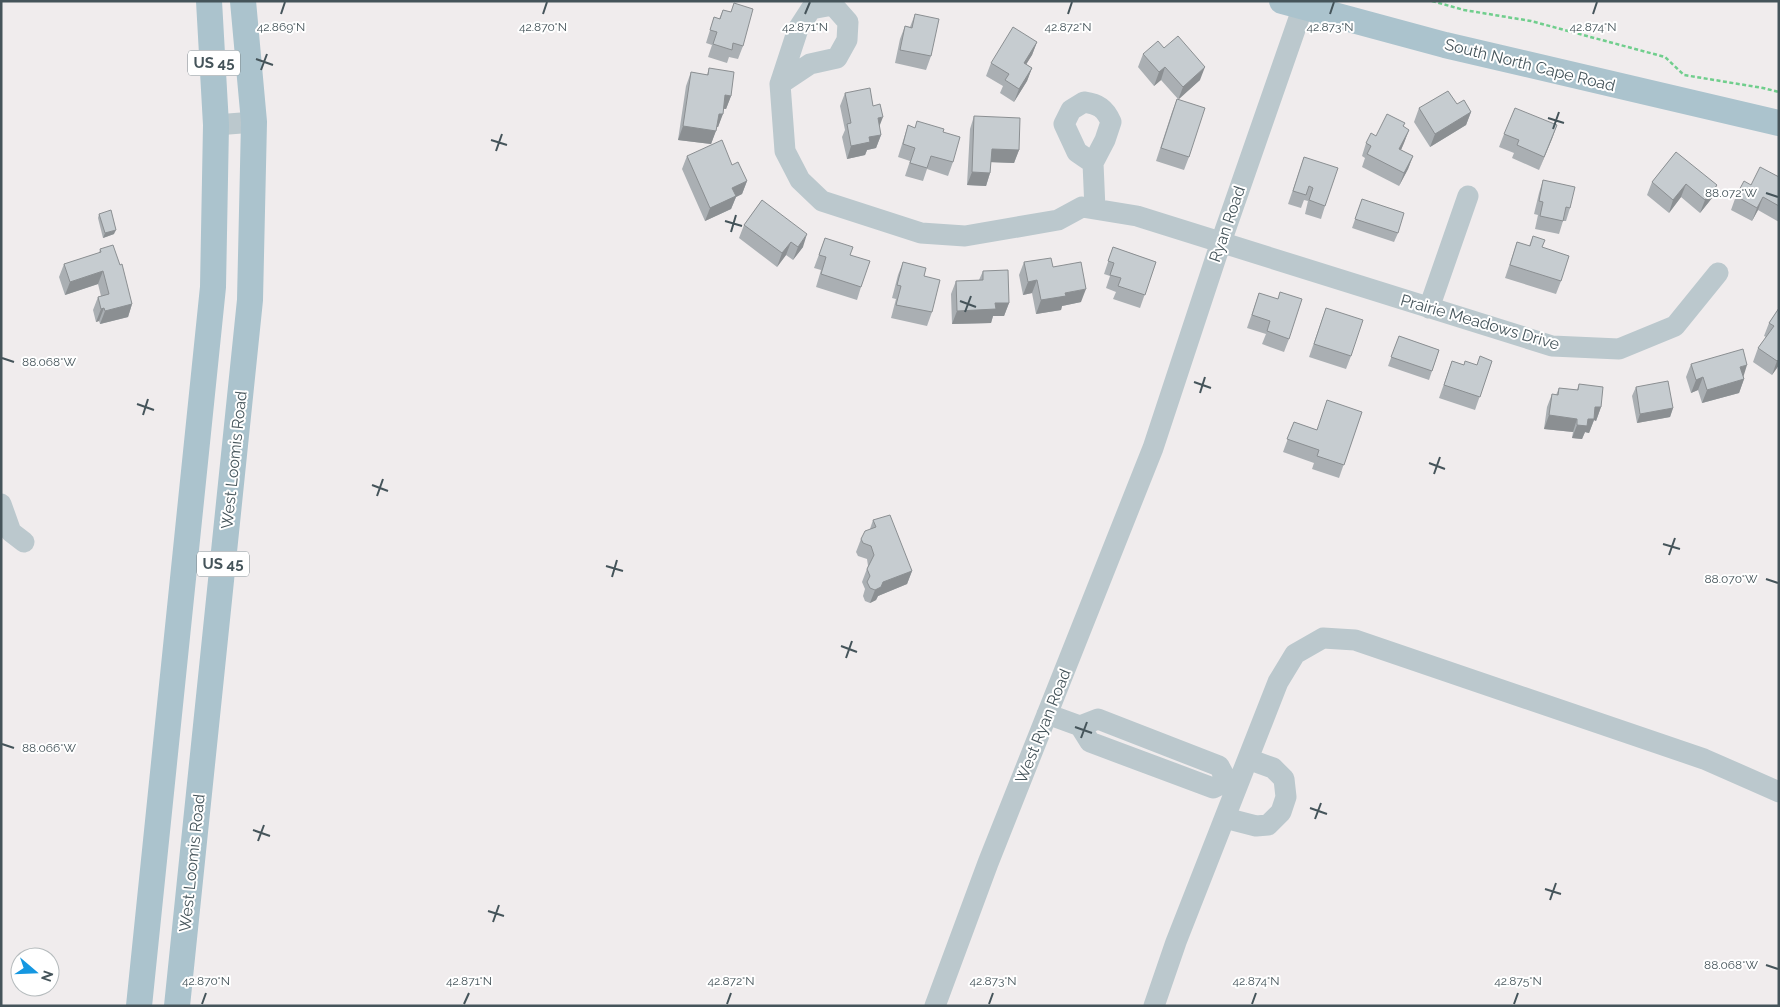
<svg xmlns="http://www.w3.org/2000/svg" width="1780" height="1007" viewBox="0 0 1780 1007" font-family="Raleway,sans-serif">
	<style>
		.lines { fill: none; stroke-linecap: round; stroke-linejoin: round }
		.path { stroke: #70ce8d; stroke-width: 2.5; stroke-dasharray: 4 2.5; stroke-linecap: butt }
		.minor { stroke: #bbc8cd; stroke-width: 21 }
		.major { stroke: #abc3cd; stroke-width: 26 }
		.wall { fill: #aaafb3 }
		.shaded-wall { fill: #8b8f92 }
		.building { fill: #c6ccd0; stroke: #8b8f92 }
		.ticks { fill: none; stroke: #45545a; stroke-width: 2 }
		.labels { text-anchor: middle; dominant-baseline: central; stroke-width: 4; stroke-linejoin: round; paint-order: stroke }
		.shield { fill: #fff; stroke: #7d878c; stroke-width: 1 }
		.shield-label { font-size: 15px; font-weight: bold; fill: #45545a }
		.street-label { font-size: 16px; fill: #45545a; stroke: #fff }
		.ticks-label { font-size: 12px; text-anchor: middle; fill: #45545a; stroke: #fff; stroke-width: 4; stroke-linejoin: round; paint-order: stroke }
	</style>
	<rect width="100%" height="100%" fill="#f0eced"/>
	<g class="lines">
		<!-- path -->
		<path class="path" d="M1432,1L1464,10L1531,21L1665,57L1684,75L1763,88L1779,92"/>
		<!-- minor -->
		<path class="minor" d="M780,84L798,29L811,9L833,5L848,22L847,40L837,58L810,64L780,84L785,151L800,180L822,201L921,233L965,236L1058,220L1082,207L1137,216L1552,346L1619,349L1675,326L1718,273
			M216,125L254,122
			M1093,163L1077,152L1064,124L1071,110L1084,102C1098,104 1105,108 1111,122L1105,140L1093,163L1095,209
			M1429,308L1468,196
			M1,504L11,532L24,542
			M1047,714L1080,726L1090,742L1213,788L1227,781L1219,766L1098,719L1080,726
			M1225,818L1256,826L1268,825L1281,812L1286,797L1284,779L1273,768L1248,759
			M935,1006L988,863L1153,448L1221,242L1305,1
			M1154,1006L1176,942L1278,682L1295,654L1323,638L1355,640L1704,759L1779,792"/>
		<!-- major -->
		<path class="major" d="M1282,1L1445,45L1779,123
			M139,1006L213,287L216,125L209,1
			M177,1006L250,300L254,122L243,1"/>
	</g>
	<!-- wall -->
	<path class="wall" d="M734,3L743,46L738,59L729,57L727,63L708,57L712,45L706,43L714,17L719,19L723,10L731,12Z
		M915,14L931,56L926,70L895,63L900,39L905,26L910,27Z
		M1037,42L1032,55L1026,64L1032,68L1027,81L1014,102L1000,93L1003,86L986,76L991,63Z
		M1164,48L1200,80L1178,99L1189,157L1184,170L1156,161L1172,112L1177,99H1178L1161,80L1154,86L1138,67L1143,54Z
		M709,68L731,96L726,109H724L718,127H717L711,144L678,140L686,86L691,72L707,75Z
		M845,93L873,106L881,135L876,148L867,150L865,155L847,159L842,137L845,130L840,106Z
		M1457,104L1471,112L1466,125L1430,147L1414,122L1419,108Z
		M974,116L1019,150L1014,163L991,162L990,173L986,186L967,185L970,129Z
		M1405,123L1403,127L1409,130L1401,150L1413,156L1408,169L1399,186L1362,167L1365,158L1362,156L1366,143L1376,136Z
		M908,125L915,128L943,132L953,162L948,176L927,169L923,181L905,176L910,161L898,157Z
		M1557,125L1539,170L1512,158L1514,153L1499,147L1504,134Z
		M1676,152L1712,198L1700,213L1681,197L1669,213L1647,195L1652,182Z
		M687,156L732,165L747,181L742,194L736,197L731,209L705,221L682,169Z
		M1304,157L1325,206L1321,219L1305,214L1308,201L1304,200L1301,208L1288,204Z
		M1779,177V222L1758,210L1752,221L1731,210L1736,196L1751,185Z
		M1543,180L1570,208L1566,221H1563L1559,234L1535,229L1538,215L1534,214L1539,193Z
		M1362,199L1398,233L1394,242L1352,228Z
		M762,200L803,247L793,260L786,255L777,267L739,238L744,225Z
		M99,214L114,234L103,238L98,218Z
		M1533,236L1542,247L1561,281L1556,294L1505,278L1517,242L1529,246Z
		M825,238L850,255L861,287L857,300L816,287L821,270L814,268Z
		M1113,247L1156,262L1140,308L1113,299L1116,292L1106,288L1110,276L1104,274Z
		M100,249L132,304L128,317L100,324L99,321L96,322L93,310L98,297L101,296L98,284L65,295L59,277L64,264L99,253Z
		M903,262L924,276L932,312L927,326L891,318L896,299L892,298L898,275Z
		M1024,262L1053,267L1081,302L1062,306L1061,310L1036,314L1032,293L1023,295L1019,275Z
		M983,271L1009,303L1004,316H993L991,323L952,324L951,294L956,281L979,280Z
		M1259,293L1289,339L1284,352L1262,344L1266,334L1247,328Z
		M1326,308L1351,356L1346,369L1309,357Z
		M1779,308V365L1772,375L1753,362L1758,348L1766,337L1764,336L1769,323Z
		M1399,336L1439,350L1429,380L1388,366Z
		M1452,361L1464,365H1477L1492,361L1475,410L1439,398Z
		M1691,364L1743,377L1744,379L1739,393L1702,403L1698,390L1691,393L1686,377Z
		M1579,384L1601,407L1596,421L1594,420L1589,433L1585,432L1582,439L1572,438L1573,432L1544,429L1547,407L1552,394L1556,395L1559,388L1577,390Z
		M1636,387L1673,408L1670,417L1637,423L1632,396Z
		M1362,412L1339,478L1312,469L1314,463L1283,452L1294,422L1317,430Z
		M873,520L912,571L907,584L878,596L876,600L870,603L865,601L863,596L865,589L862,582L868,566L867,559L858,556L856,552L861,539L870,529Z"/>
	<!-- shaded-wall -->
	<path class="shaded-wall" d="M1037,42L1032,55L1019,76L1024,63Z
		M1165,67L1161,80L1154,86L1159,72Z
		M1205,67L1200,80L1178,100L1183,87Z
		M1032,68L1027,81L1014,102L1019,89Z
		M725,95L731,96L726,109L721,108Z
		M1471,112L1466,125L1430,147L1435,134Z
		M719,114H723L718,127H714Z
		M883,117L878,130V118Z
		M1557,125L1552,139L1539,170L1544,157Z
		M683,126L716,131L711,144L678,140Z
		M1409,130L1404,143L1395,163L1399,149Z
		M881,135L876,148L867,150L865,155L847,159L851,146L869,137Z
		M992,149L1019,150L1014,163L987,162Z
		M1413,156L1408,169L1399,186L1404,173Z
		M972,172L990,173L986,186L967,185Z
		M747,181L742,194L736,197L731,209L705,221L710,208L732,188Z
		M1686,184L1681,197L1669,213L1673,200Z
		M1717,185L1712,198L1700,213L1705,200Z
		M1763,197L1758,210L1752,221L1757,208Z
		M116,230L114,234L103,238L105,233Z
		M807,234L803,247L793,260L798,247Z
		M791,242L786,255L777,267L782,253Z
		M103,271L98,284L65,295L70,282Z
		M1037,280L1032,293L1023,295L1028,282Z
		M1086,289L1081,302L1062,306L1061,310L1036,314L1041,300L1065,293Z
		M995,303H1009L1004,316H993L991,323L952,324L957,311Z
		M132,304L128,317L100,324L105,311Z
		M104,308L99,321L96,322L101,309Z
		M1779,359V365L1772,375L1777,361Z
		M1747,365L1743,378L1740,367Z
		M1703,377L1698,390L1691,393L1696,380Z
		M1744,379L1739,393L1702,403L1707,390Z
		M1595,407H1601L1596,421L1594,420L1589,433L1585,432L1582,439L1572,438L1577,425L1588,419Z
		M1673,408L1670,417L1637,423L1640,414Z
		M1549,415L1577,419L1573,432L1544,429Z
		M912,571L907,584L878,596L876,600L870,603L875,590L883,582Z"/>
	<!-- building -->
	<path class="building" d="M734,3L753,9L743,46L733,43L732,50L713,44L717,32L710,30L714,17L720,19L723,10L731,12Z
		M915,14L939,19L931,56L900,50L905,26L912,28Z
		M1013,27L1037,42L1024,63L1032,68L1019,89L1005,80L1009,74L991,63Z
		M1178,36L1205,67L1183,87L1165,67L1159,72L1143,54L1158,41L1164,48Z
		M709,68L734,72L731,96L725,95L723,114H719L716,131L683,126L691,72L708,75Z
		M870,88L873,106L880,104L883,117L878,118L881,135L869,137L870,142L851,146L847,124L851,123L845,93Z
		M1448,91L1457,104L1464,100L1471,112L1435,134L1419,108Z
		M1177,99L1205,108L1189,157L1161,148Z
		M1515,108L1557,125L1544,157L1517,145L1519,140L1504,134Z
		M1387,114L1405,123L1403,126L1409,130L1399,149L1413,156L1404,173L1367,154L1371,146L1366,143L1371,133L1376,136Z
		M974,116L1020,118L1019,150L992,149L990,173L972,172Z
		M917,121L944,129L943,132L960,137L953,162L931,156L927,168L910,163L915,148L903,144L908,125L915,128Z
		M722,140L732,165L738,162L747,181L732,188L736,196L710,208L687,156Z
		M1676,152L1717,185L1705,200L1686,184L1673,200L1652,182Z
		M1304,157L1338,168L1325,206L1309,200L1313,188L1309,186L1306,195L1293,191Z
		M1760,167L1779,177V206L1763,197L1757,208L1736,196L1744,181L1751,185Z
		M1543,180L1575,187L1570,208L1566,207L1563,221L1540,216L1543,202L1539,201Z
		M1362,199L1404,213L1398,233L1355,219Z
		M762,200L807,234L798,247L791,242L782,253L744,225Z
		M111,210L116,230L105,233L99,214Z
		M1533,236L1545,240L1542,247L1569,256L1561,281L1510,265L1517,242L1530,246Z
		M825,238L853,247L850,255L870,261L861,287L821,274L826,257L819,255Z
		M113,245L120,265L122,264L132,304L105,311L104,308L101,309L98,297L109,294L103,271L70,282L64,264L101,252L100,249Z
		M1113,247L1156,262L1145,295L1118,286L1121,278L1110,275L1114,263L1108,261Z
		M1051,258L1053,267L1081,262L1086,289L1065,293L1066,296L1041,300L1037,280L1028,282L1024,262Z
		M903,262L926,268L924,276L940,280L932,312L896,305L901,286L897,285Z
		M1008,270L1009,303H995L996,309L957,311L956,281L983,280V271Z
		M1280,292L1302,299L1289,339L1267,331L1270,321L1252,315L1259,293L1278,299Z
		M1326,308L1363,320L1351,356L1314,344Z
		M1779,308V359L1777,361L1758,348L1774,326L1769,323Z
		M1399,336L1439,350L1432,371L1391,357Z
		M1743,349L1747,365L1740,367L1744,379L1707,390L1703,377L1696,380L1691,364Z
		M1480,356L1492,361L1480,397L1444,385L1452,361L1464,365L1465,361L1477,365Z
		M1668,381L1673,408L1640,414L1636,387Z
		M1579,384L1603,387L1601,407H1595L1594,419H1588L1587,426L1577,425V419L1549,415L1552,394L1558,395L1559,388L1578,390Z
		M1327,400L1362,412L1344,465L1317,456L1319,450L1287,439L1294,422L1317,430Z
		M890,515L912,571L883,582L881,587L875,590L870,588L867,582L870,576L867,569L874,555L871,546L863,543L861,539L865,531L876,527L873,520Z"/>
	<!-- ticks -->
	<path class="ticks" d="M281,14L285,2M543,14L547,2M805,14L810,2M1068,14L1072,2M1330,14L1334,2M1593,14L1597,2M256,59L273,65M261,70L267,54M1548,118L1564,123M1553,129L1559,112M491,140L507,145M496,151L502,134M1766,193L1778,197M725,221L742,226M731,232L736,215M960,301L976,307M965,312L971,296M2,358L14,362M1194,382L1211,388M1200,393L1205,377M137,404L154,410M143,415L148,399M1429,463L1445,469M1434,474L1440,457M372,485L388,491M377,496L383,479M1663,544L1680,549M1669,555L1675,538M606,566L623,571M612,577L617,560M1766,579L1778,583M841,646L857,652M846,658L852,641M1075,727L1092,733M1081,738L1087,722M2,744L14,748M1310,808L1327,814M1315,819L1321,803M253,830L270,836M258,841L264,825M1545,889L1561,894M1550,900L1556,883M488,911L504,916M493,922L499,905M1766,965L1778,969M202,1004L206,993M464,1004L469,993M727,1004L731,993M989,1004L993,993M1252,1004L1256,993M1514,1004L1518,993"/>
	<g class="labels">
		<!-- shield labels -->
		<g class="shield">
			<rect x="188" y="50.5" width="52" height="25" rx="4"/>
			<rect x="197" y="551.5" width="52" height="25" rx="4"/>
		</g>
		<g class="shield-label">
			<text x="214" y="63">US 45</text>
			<text x="223" y="564">US 45</text>
		</g>
		<!-- street labels -->
		<g class="street-label">
			<text transform="translate(1530 65) rotate(14)">South North Cape Road</text>
			<text transform="translate(1227 224) rotate(-71)">Ryan Road</text>
			<text transform="translate(1480 322) rotate(16)">Prairie Meadows Drive</text>
			<text transform="translate(234 460) rotate(-84)">West Loomis Road</text>
			<text transform="translate(1043 726) rotate(-68)">West Ryan Road</text>
			<text transform="translate(192 863) rotate(-84)">West Loomis Road</text>
		</g>
	</g>
	<g class="ticks-label">
		<text x="281" y="31">42.869°N</text>
		<text x="543" y="31">42.870°N</text>
		<text x="805" y="31">42.871°N</text>
		<text x="1068" y="31">42.872°N</text>
		<text x="1330" y="31">42.873°N</text>
		<text x="1593" y="31">42.874°N</text>
		<text x="1731" y="197">88.072°W</text>
		<text x="49" y="366">88.068°W</text>
		<text x="1731" y="583">88.070°W</text>
		<text x="49" y="752">88.066°W</text>
		<text x="1731" y="969">88.068°W</text>
		<text x="206" y="985">42.870°N</text>
		<text x="469" y="985">42.871°N</text>
		<text x="731" y="985">42.872°N</text>
		<text x="993" y="985">42.873°N</text>
		<text x="1256" y="985">42.874°N</text>
		<text x="1518" y="985">42.875°N</text>
	</g>
	<!-- border -->
	<rect width="1780" height="1007" fill="none" stroke="#45545a" stroke-width="5"/>
	<!-- north arrow -->
	<g transform="translate(35 972) rotate(109)"><circle r="24" fill="#ffffff" stroke="#b5bbbd"/>
	<path d="M0-4L9 19L0 12L-9 19Z" fill="#1597e1"/>
	<text y="-8" font-size="14" font-weight="bold" text-anchor="middle" fill="#45545a">N</text>
	</g>
</svg>
